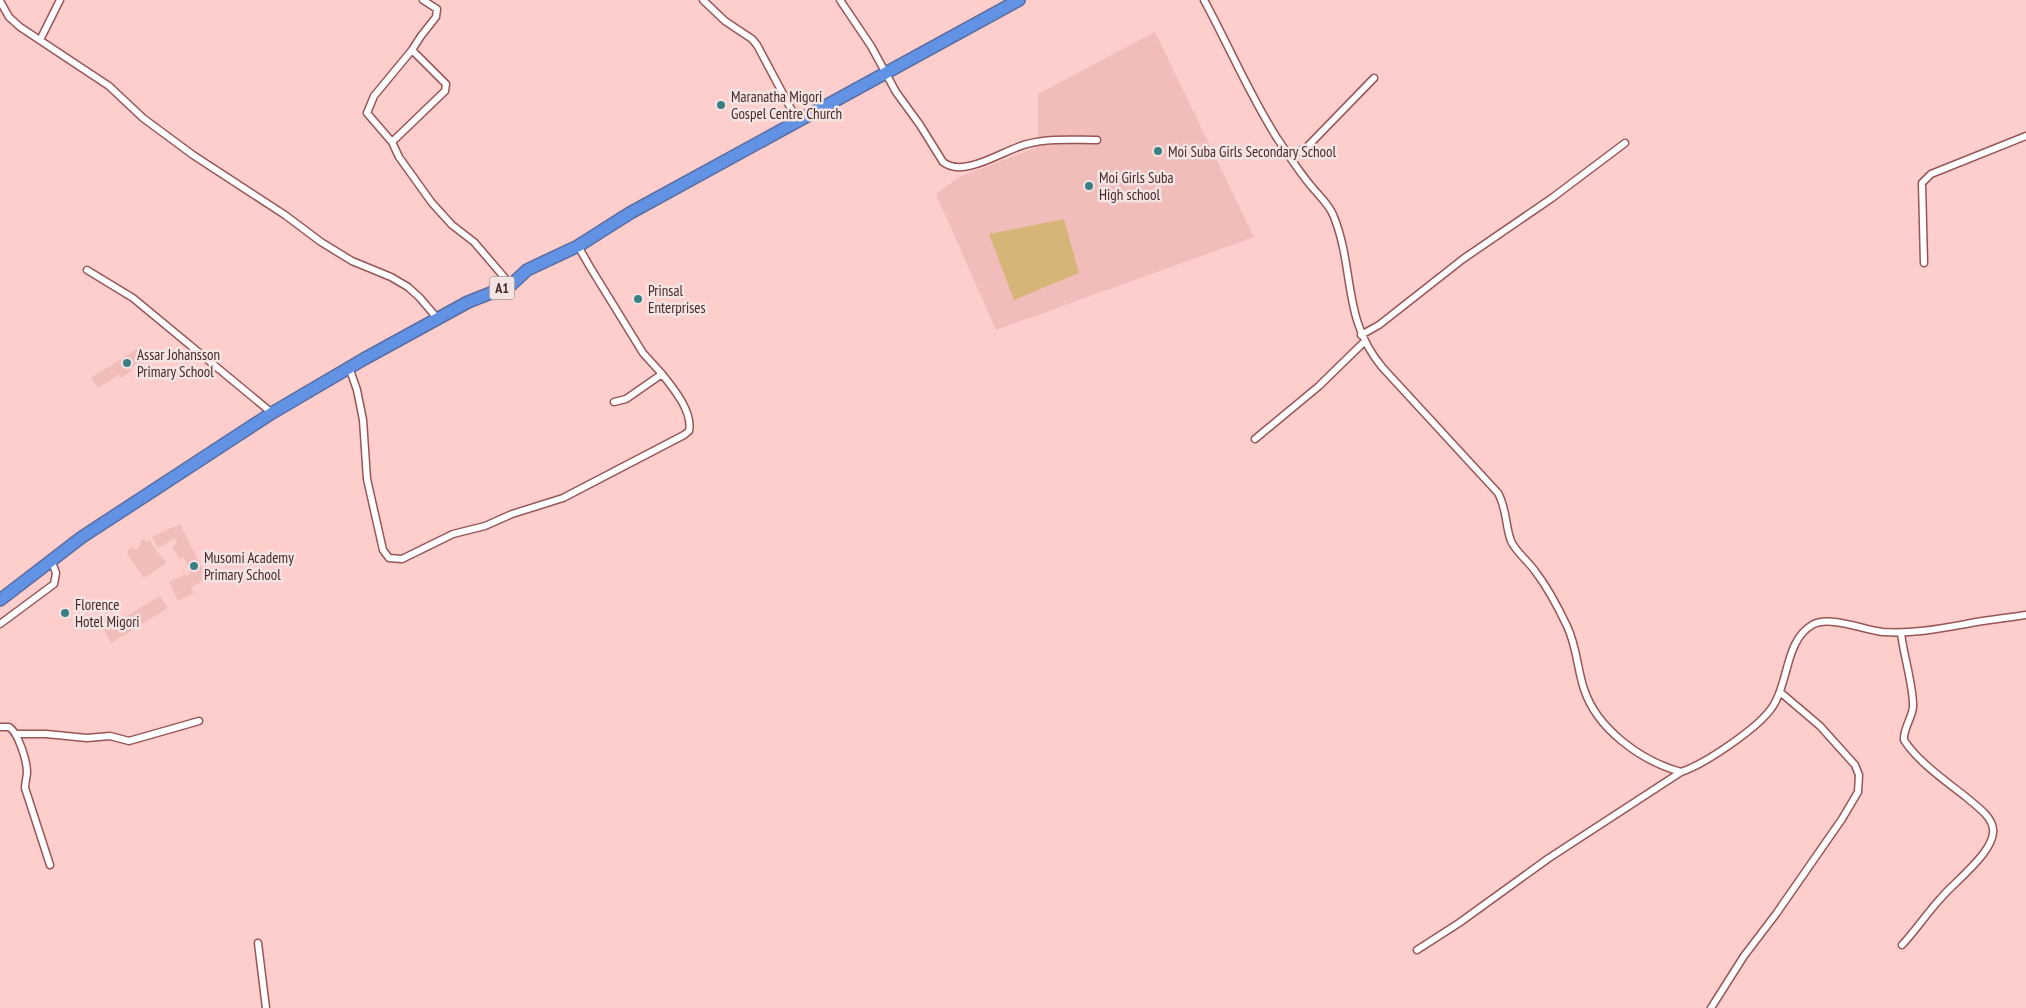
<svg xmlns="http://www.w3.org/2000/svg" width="2026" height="1008" viewBox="0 0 2026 1008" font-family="'PT Sans Narrow',sans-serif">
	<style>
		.built { fill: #f0bdbb }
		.green { fill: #d7b477 }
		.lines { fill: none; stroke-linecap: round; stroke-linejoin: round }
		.street-casing { stroke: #985555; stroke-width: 9 }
		.highway-casing { stroke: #596da2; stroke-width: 14 }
		.street { stroke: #fff; stroke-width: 6 }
		.highway { stroke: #6292e3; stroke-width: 11 }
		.poi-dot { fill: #388084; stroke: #f4e4e3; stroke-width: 2 }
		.labels { text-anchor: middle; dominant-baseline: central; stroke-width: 5; stroke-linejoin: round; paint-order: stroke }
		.shield { fill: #f4e4e3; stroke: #7b6161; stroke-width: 1 }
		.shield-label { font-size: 14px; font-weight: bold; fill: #472929 }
		.poi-label { font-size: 15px; fill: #472929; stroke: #f4e4e3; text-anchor: start }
	</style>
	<rect width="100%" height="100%" fill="#fdcecc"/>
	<!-- built -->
	<path class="built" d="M1155,32L1254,237L996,330L936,194L959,177L1038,147V94Z
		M140,347L147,357L130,368L131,371L121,378L119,375L98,388L91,378Z
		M180,524L207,579L191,587L194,593L178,601L169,582L185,574L186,576L191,573L183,557L179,559L172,546L177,543L175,538L158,548L152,537Z
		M144,539L146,542L149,540L166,563L144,578L127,554L128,550L132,547L135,550L141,545L140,542Z
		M160,596L168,608L111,643L104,630Z"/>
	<!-- green -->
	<path class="green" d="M1064,219L1079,273L1014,300L989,234Z"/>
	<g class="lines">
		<defs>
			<path id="street" d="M423,0L437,9L436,17L421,36L412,50L374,96L367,113L392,142L399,157L432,203L452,225L474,242L511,285
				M703,0L725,21L752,39L757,45L798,122
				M840,0L871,46L896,92L920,125L943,162C964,179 1005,149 1027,144C1049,138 1074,140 1097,140
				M1204,0C1229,46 1249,94 1277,138C1288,154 1299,172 1312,187C1320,197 1330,205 1334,217C1355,270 1342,319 1382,367L1498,493C1507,509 1505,525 1511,541C1516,552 1528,561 1535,571C1548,588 1558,607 1567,626C1577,647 1577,668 1584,689C1597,729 1641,761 1681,772
				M0,1L9,17L20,27L109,86L143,118L193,155L285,215L321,242L352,261L391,277L408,287L420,298L437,318
				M40,40L60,0
				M392,142L445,91L446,84L412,50
				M1289,156L1306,148L1374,78
				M578,246L590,267L643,353L662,374L626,399L614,402
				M1924,263L1922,183L1931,174L2026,136
				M87,270L133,298L272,413
				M1361,335L1379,325L1463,259L1552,198L1625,143
				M349,367L357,390L363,420L367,479L383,550L389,558L402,559L453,534L485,526L512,514L563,498L684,435L689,431C693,412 674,389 662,374
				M1255,439L1319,386L1364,342
				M0,624L54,584L56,573L52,562
				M1901,633C1903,653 1914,688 1913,707C1912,718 1903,729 1904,740C1917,761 1947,782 1966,797C1975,805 1992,816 1993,829C1996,851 1954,882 1941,898C1927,913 1916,930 1902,945
				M0,727H9C18,732 27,761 27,772C27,777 25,782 25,788L50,865
				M17,734H46L87,738L110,736L129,741L199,721
				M258,943L266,1008
				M1417,950L1459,923L1549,858L1681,772C1705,764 1760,727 1773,706C1789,682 1785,641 1812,625C1829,615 1864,630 1883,632C1911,634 1938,629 1966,624C1986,620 2006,618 2026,615
				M1711,1008L1744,956L1776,914L1842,819L1858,792L1859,775L1855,765L1820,726L1780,692"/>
			<path id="highway" d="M0,600L82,537L272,413L364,359L468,302L511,285L527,270L578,246L630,213L1019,0"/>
		</defs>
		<!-- street casing -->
		<use href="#street" class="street-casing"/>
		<!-- highway casing -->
		<use href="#highway" class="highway-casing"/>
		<!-- street -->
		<use href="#street" class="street"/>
		<!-- highway -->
		<use href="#highway" class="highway"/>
	</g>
	<!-- markers -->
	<g class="poi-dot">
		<circle cx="721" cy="105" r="5"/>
		<circle cx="1158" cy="151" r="5"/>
		<circle cx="1089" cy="186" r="5"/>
		<circle cx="638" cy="299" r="5"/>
		<circle cx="127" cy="363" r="5"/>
		<circle cx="194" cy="566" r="5"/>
		<circle cx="65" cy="613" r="5"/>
	</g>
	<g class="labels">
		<!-- shield labels -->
		<rect class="shield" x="489.5" y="276.5" width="25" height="23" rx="4"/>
		<g class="shield-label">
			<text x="502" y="288">A1</text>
		</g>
		<!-- poi labels -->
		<g class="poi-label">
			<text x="731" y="96">Maranatha Migori<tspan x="731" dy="17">Gospel Centre Church</tspan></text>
			<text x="1168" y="151">Moi Suba Girls Secondary School</text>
			<text x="1099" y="177">Moi Girls Suba<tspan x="1099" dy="17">High school</tspan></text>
			<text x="648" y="290">Prinsal<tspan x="648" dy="17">Enterprises</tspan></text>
			<text x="137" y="354">Assar Johansson<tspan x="137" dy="17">Primary School</tspan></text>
			<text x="204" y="557">Musomi Academy<tspan x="204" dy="17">Primary School</tspan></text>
			<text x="75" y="604">Florence<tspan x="75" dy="17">Hotel Migori</tspan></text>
		</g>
	</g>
</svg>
